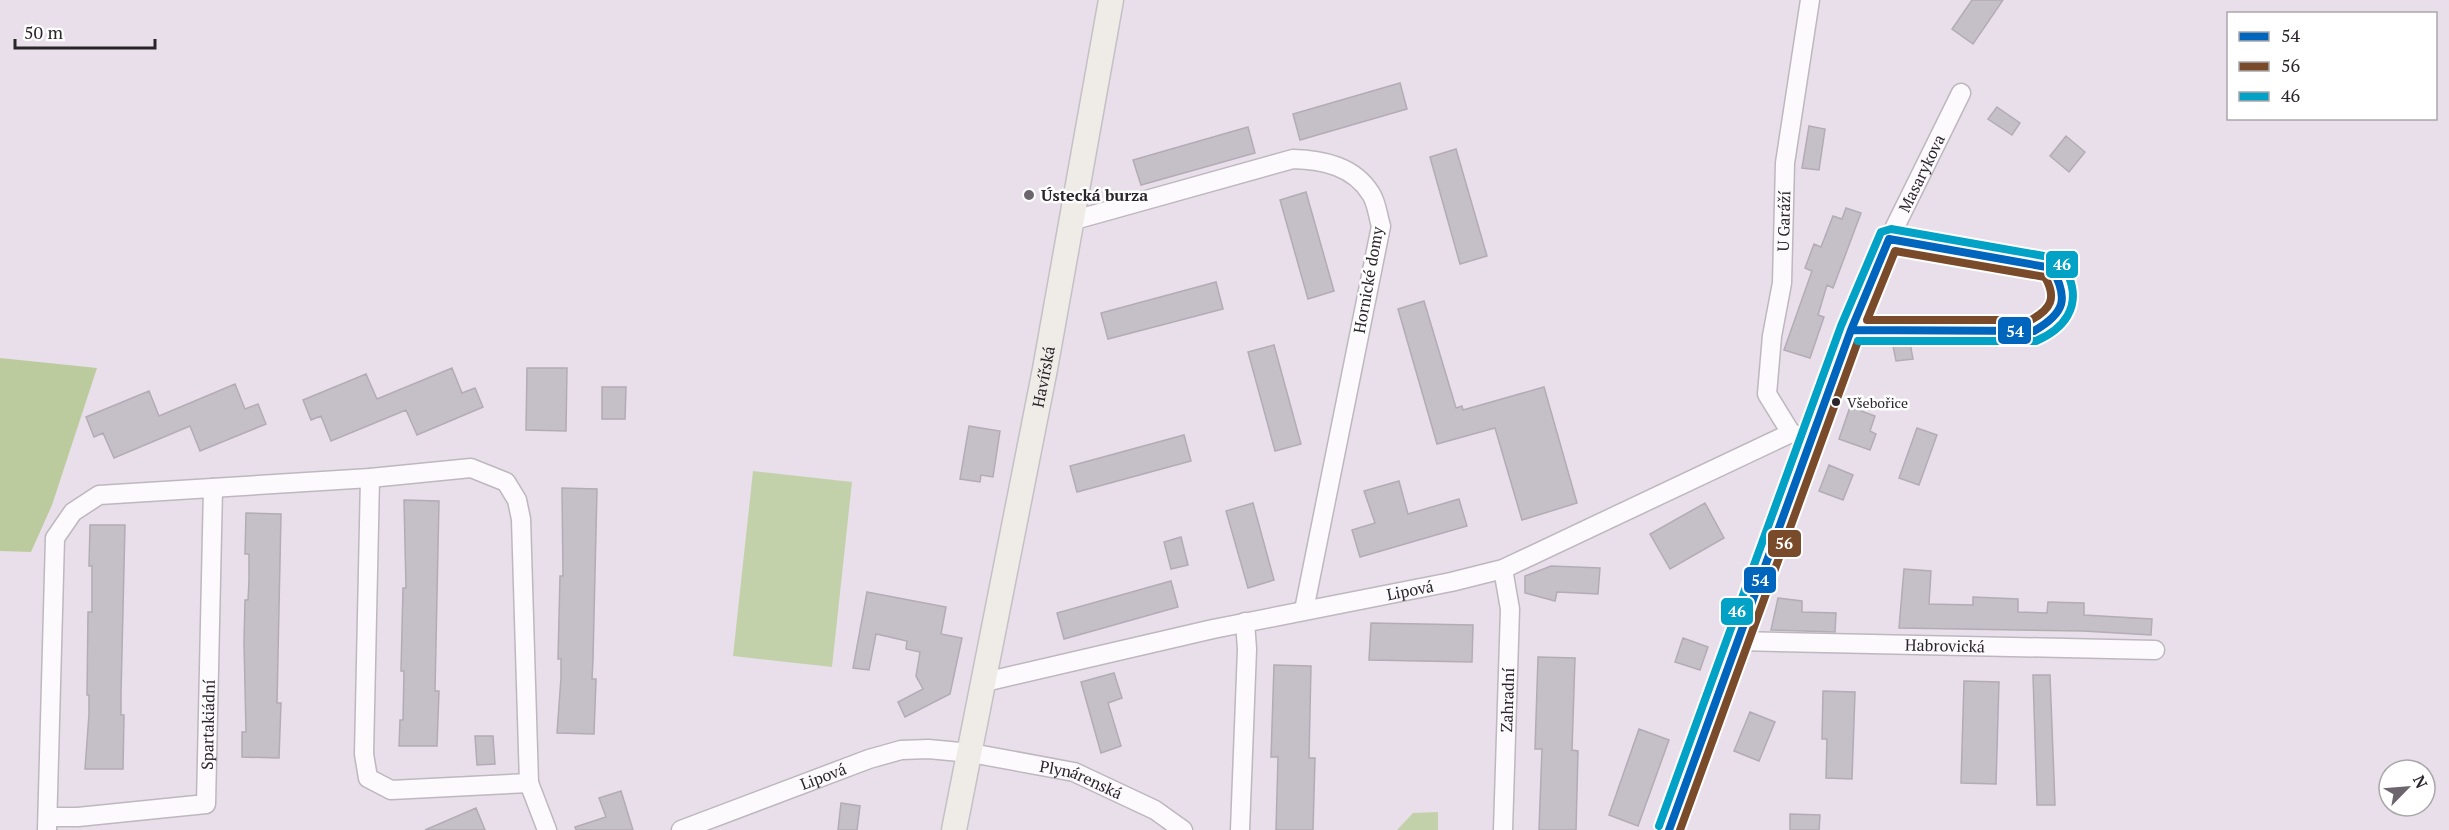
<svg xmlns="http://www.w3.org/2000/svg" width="2449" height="830" viewBox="0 0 2449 830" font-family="'PT Serif',serif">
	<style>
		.green { fill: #c3d1ab }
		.forest { fill: #bccb9e }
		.building { fill: #c5bfc7; stroke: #b3acb4; stroke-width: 1.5 }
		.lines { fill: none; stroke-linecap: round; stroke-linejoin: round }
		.minor-casing { stroke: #beb7bf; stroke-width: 21 }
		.major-casing { stroke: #c4c0c5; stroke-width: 27 }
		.minor { stroke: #fcfafc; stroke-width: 18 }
		.major { stroke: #efebe7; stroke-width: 24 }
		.bus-1-casing { stroke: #fff; stroke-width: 12 }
		.bus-2-casing { stroke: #fff; stroke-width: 12 }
		.bus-3-casing { stroke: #fff; stroke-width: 12 }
		.bus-1 { stroke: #0065bd; stroke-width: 8 }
		.bus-2 { stroke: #7a4b2a; stroke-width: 8 }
		.bus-3 { stroke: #02a2c6; stroke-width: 8 }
		.poi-dot { fill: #6c656e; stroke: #fff; stroke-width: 2 }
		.bus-dot { fill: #2a242b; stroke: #fff; stroke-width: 2 }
		.labels { text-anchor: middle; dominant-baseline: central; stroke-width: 5; stroke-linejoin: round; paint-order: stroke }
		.bus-label { font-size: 14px; fill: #2a242b; stroke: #fff; text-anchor: start }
		.street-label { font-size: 16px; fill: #2a242b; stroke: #fff }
		.poi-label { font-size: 16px; font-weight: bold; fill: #2a242b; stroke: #fff; text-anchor: start }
		.line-badge { stroke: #fff; stroke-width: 2 }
		.badge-label { font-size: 16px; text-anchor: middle; font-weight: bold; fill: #fff }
	</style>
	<rect width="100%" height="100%" fill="#e8dfea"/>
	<!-- green -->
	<path class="green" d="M753,471L852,482L832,667L733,656Z
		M1438,812V830H1397L1413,813Z"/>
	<!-- forest -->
	<path class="forest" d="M0,358L97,368L52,505L31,552L0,551Z"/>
	<!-- building -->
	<path class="building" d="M1972,0H2003L1973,44L1952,29Z
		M1400,83L1407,109L1300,140L1293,114Z
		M1997,107L2020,123L2012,135L1988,119Z
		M1809,126L1825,129L1819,170L1802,168Z
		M1248,127L1255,153L1141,185L1133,160Z
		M2066,136L2085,152L2069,172L2050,156Z
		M1456,149L1487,256L1460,264L1430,157Z
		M1306,192L1334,291L1308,299L1280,200Z
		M1846,208L1861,213L1833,288L1827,285L1818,315L1824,317L1810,358L1784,350L1812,271L1805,268L1814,244L1821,247L1833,216L1842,219Z
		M1216,282L1223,309L1108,339L1101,313Z
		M1424,301L1456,408L1462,406L1463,410L1544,387L1577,503L1522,520L1495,428L1437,444L1398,309Z
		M1910,343L1913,359L1896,361L1893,346Z
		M1274,345L1301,444L1275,451L1248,352Z
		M452,368L462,393L475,388L483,407L417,435L406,410L331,441L321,416L311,420L303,400L366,374L377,399Z
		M527,368H567L566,431L526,430Z
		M235,384L245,409L258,404L266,424L200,451L190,426L114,458L103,433L94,437L86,417L149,391L159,416Z
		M602,387H626L625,419H602Z
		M1850,407L1875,416L1870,431L1876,434L1870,450L1839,439Z
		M969,426L1000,431L993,477L981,475L980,482L960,479Z
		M1917,428L1937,435L1919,485L1899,478Z
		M1184,435L1191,461L1077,492L1070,466Z
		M1829,465L1853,475L1843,500L1819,491Z
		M1399,481L1408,514L1459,499L1467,526L1360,557L1352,530L1375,523L1364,491Z
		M562,488L597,489L593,659L592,679H596L594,734L557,733L561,678V659H558L560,576H563Z
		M404,500L439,501L435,691H439L437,746H399L400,720H403L404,671H401L403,588H406Z
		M1253,503L1274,580L1248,588L1226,511Z
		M1705,503L1724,538L1670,569L1650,534Z
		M246,513L281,514L277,703H281L279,758L242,757V732H246L244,642L245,600H248L249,580V554H245Z
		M90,525H125L121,694V715H124L123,769H85L89,714V695H87L88,612H92V566H89Z
		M1181,537L1188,565L1171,569L1164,542Z
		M1551,566L1600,568L1598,594L1557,592L1555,601L1525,593V576Z
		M1904,569L1931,571L1929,604L1973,605V597L2018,599V612L2047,613L2048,602L2084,603V615L2152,619L2151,635L2083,631L1899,628Z
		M1171,581L1178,607L1064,639L1057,613Z
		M867,592L946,607L941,634L962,638L950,694L905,717L898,702L923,689L916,676L920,652L906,649L907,641L876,634L869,670L853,668Z
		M1778,598L1802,601V612L1836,613L1835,632L1771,630Z
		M1371,623L1473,625L1472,662L1369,660Z
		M1683,638L1708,647L1700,670L1675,662Z
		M1538,657L1575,658L1572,750L1578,751L1576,830H1539L1542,749H1535Z
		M1274,665L1311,666L1309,758H1315L1313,830H1276L1278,757H1271Z
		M1114,673L1122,698L1108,703L1121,746L1101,753L1081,682Z
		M2033,675H2050L2055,805H2037Z
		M1964,681L1999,682L1996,784L1961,783Z
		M1823,691L1855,692L1852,779L1826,778L1827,739H1822Z
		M1750,712L1775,722L1759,761L1734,751Z
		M1639,729L1669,740L1638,826L1609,815Z
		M475,736H493L495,764L477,765Z
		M621,791L633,830H576L575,827L606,817L599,798Z
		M841,803L860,806L857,830H838Z
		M476,808L485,830H425Z
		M1790,814L1820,815L1819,830H1790Z"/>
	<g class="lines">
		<defs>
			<g id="minor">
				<path d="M1071,221L1293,159C1323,160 1354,166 1371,194C1377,203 1378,217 1381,226L1304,610"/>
				<path id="s1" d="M1791,433L1767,394L1772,336L1782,283L1785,163L1810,0"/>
				<path d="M370,478L364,754L368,778L391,790L529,783"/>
				<path id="s2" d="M1737,641L2155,650"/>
				<path id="s3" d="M985,682L1213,629L1451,582L1503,569L1791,433L1812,440"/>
				<path id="s4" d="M48,817H78L206,804L213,488"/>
				<path d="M47,830L55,538L73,512L99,495L370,478L471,468L506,482L517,500L521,519L529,783L547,830"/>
				<path id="s5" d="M681,830L869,759L901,750L928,749L971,753L1074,772L1155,810L1183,830"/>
				<path d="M1240,830L1247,649L1245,622"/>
				<path id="s6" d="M1503,830L1510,609L1503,569"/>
				<path id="s7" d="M1669,830L1851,330L1889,239L1961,93"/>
			</g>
			<g id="major">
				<path id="s8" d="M954,830L1045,369L1111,0"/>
			</g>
		</defs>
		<!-- minor casing -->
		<use href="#minor" class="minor-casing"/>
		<!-- major casing -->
		<use href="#major" class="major-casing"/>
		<!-- minor -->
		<use href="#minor" class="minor"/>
		<!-- major -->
		<use href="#major" class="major"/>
		<defs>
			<path id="bus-1" d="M1889,239L2052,268C2069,299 2065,313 2034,331L1851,330Z
				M1669,830L1851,330"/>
			<path id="bus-2" d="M1895,251L2045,277C2057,298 2051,309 2031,320H1867Z
				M1680,830L1858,341"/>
			<path id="bus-3" d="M1659,826L1841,326L1881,232L1891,229L2055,258C2062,262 2065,270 2069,277C2081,307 2064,329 2036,341H1858"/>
		</defs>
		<!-- bus-1 casing -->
		<use href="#bus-1" class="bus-1-casing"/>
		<!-- bus-2 casing -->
		<use href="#bus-2" class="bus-2-casing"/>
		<!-- bus-3 casing -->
		<use href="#bus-3" class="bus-3-casing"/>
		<!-- bus-1 -->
		<use href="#bus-1" class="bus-1"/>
		<!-- bus-2 -->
		<use href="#bus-2" class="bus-2"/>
		<!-- bus-3 -->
		<use href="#bus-3" class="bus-3"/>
	</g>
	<!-- markers -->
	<circle class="poi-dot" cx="1029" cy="195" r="6"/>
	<circle class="bus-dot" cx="1836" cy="402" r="5"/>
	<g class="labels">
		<!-- bus labels -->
		<g class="bus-label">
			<text x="1847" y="402">Všebořice</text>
		</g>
		<!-- street labels -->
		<g class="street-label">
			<text stroke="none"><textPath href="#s7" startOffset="704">Masarykova</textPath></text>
			<text stroke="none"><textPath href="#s1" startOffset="220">U Garáží</textPath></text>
			<text transform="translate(1368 280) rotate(-80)">Hornické domy</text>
			<text stroke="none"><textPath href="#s8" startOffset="462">Havířská</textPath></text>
			<text stroke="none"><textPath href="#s3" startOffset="435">Lipová</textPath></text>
			<text stroke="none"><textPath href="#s2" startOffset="208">Habrovická</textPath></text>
			<text stroke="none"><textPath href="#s6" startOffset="130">Zahradní</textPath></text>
			<text stroke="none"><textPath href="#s4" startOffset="238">Spartakiádní</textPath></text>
			<text stroke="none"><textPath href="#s5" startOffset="152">Lipová</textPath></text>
			<text stroke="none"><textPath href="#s5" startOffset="418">Plynárenská</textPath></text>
		</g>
		<!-- poi labels -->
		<g class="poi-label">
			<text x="1041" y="195">Ústecká burza</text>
		</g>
	</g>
	<g class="line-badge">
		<rect x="2045" y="250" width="34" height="29" rx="6" fill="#02a2c6"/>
		<rect x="1997" y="316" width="35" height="29" rx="6" fill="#0065bd"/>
		<rect x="1767" y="529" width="35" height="29" rx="6" fill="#7a4b2a"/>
		<rect x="1743" y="566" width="34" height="28" rx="6" fill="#0065bd"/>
		<rect x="1720" y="597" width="34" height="29" rx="6" fill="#02a2c6"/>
	</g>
	<g class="badge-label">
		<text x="2062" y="270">46</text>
		<text x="2015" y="337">54</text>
		<text x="1784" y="549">56</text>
		<text x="1760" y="586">54</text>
		<text x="1737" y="617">46</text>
	</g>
	<!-- legend -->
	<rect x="2227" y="12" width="210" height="108" fill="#ffffff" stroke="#aaa7aa" stroke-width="1.5"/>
	<rect x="2239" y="32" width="30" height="9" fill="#0065bd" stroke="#aaa7aa" stroke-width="1.5"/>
	<text x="2281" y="42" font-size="18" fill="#2a242b">54</text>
	<rect x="2239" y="62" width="30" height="9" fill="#7a4b2a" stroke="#aaa7aa" stroke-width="1.5"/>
	<text x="2281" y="72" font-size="18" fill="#2a242b">56</text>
	<rect x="2239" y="92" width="30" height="9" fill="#02a2c6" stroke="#aaa7aa" stroke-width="1.5"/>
	<text x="2281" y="102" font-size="18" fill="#2a242b">46</text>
	<!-- north arrow -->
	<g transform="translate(2407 788) rotate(65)"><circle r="28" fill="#ffffff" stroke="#aaa7aa" stroke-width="1.5"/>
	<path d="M0-4.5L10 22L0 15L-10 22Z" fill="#6c656e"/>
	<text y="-9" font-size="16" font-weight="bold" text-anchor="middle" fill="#2a242b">N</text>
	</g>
	<!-- scale -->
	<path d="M15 39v9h140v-9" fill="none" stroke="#2a242b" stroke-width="3"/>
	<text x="24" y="39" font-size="18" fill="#2a242b" stroke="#ffffff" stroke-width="4.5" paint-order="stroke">50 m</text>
</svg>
